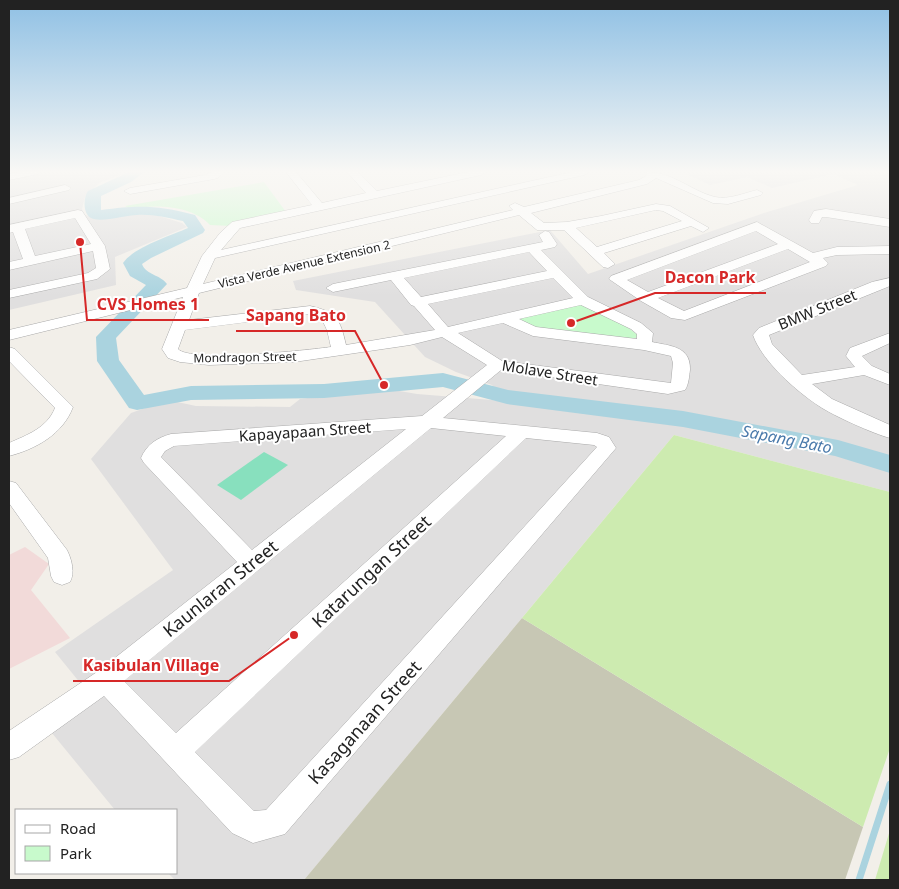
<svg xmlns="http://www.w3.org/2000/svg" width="899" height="889" viewBox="0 0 899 889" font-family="'Noto Sans',sans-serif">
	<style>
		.residential { fill: #e0dfdf }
		.commercial { fill: #f2dad9 }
		.construction { fill: #c7c7b4 }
		.grass { fill: #cdebb0 }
		.park { fill: #c8facc }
		.pitch { fill: #88e0be }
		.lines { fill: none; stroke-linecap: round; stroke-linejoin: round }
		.stream { stroke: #aad3df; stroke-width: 7 }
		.river { fill: #aad3df; fill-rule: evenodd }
		.minor-casing { stroke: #a9a9a9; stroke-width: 1 }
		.minor { fill: #fff; fill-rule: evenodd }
		.labels { text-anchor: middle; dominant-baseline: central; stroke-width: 4; stroke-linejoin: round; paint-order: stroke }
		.far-street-label { font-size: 12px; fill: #222; stroke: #fff }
		.street-label { font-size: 15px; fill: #222; stroke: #fff }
		.water-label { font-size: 16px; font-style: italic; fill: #4a7aab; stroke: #fff }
		.near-street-label { font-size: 18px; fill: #222; stroke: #fff }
		.leader { fill: none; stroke: #d62828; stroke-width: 2 }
		.callout-dot { fill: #d62828; stroke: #fff; stroke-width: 2 }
		.callout-label { font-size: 16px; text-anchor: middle; font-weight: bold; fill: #d62828; stroke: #fff; stroke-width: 4; stroke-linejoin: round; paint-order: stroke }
	</style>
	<rect width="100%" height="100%" fill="#f2efe9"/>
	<!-- residential -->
	<path class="residential" d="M9,172H122L120,175L99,183L85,197L82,209L85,215L95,218L146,212L182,223L187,227L115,257L116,285L9,310Z
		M682,172H890V459L854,446L677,412L499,394L492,385L456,372L425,357L375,302L296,290L293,281L550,230L588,274L764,213L858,185L833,174L772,188L747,177L710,185Z
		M382,388L417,394L504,401L591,412L686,421L738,429L799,444L828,449L890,469V492L674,435L304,880H175L168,873H176V810H115L47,727L81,684L55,652L173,570L91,459L131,413L168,400L196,406L290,407L300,399Z"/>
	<!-- commercial -->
	<path class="commercial" d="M25,547L49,564L31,590L70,638L9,669V555Z"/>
	<!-- construction -->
	<path class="construction" d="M522,618L863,827L845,880H304Z"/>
	<!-- grass -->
	<path class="grass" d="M674,435L890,492V748L863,827L522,618Z
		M890,830V880H875Z"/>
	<!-- park -->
	<path class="park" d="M264,182L286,212L232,226L210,225C192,205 154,204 130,209L125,206Z
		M581,302L627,327L639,336L631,340L539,329L513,319Z"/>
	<!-- pitch -->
	<path class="pitch" d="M264,452L288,465L241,500L217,485Z"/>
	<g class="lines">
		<!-- stream -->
		<path class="stream" d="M859,880L890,784"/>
		<!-- river -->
		<path class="river" d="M129,172H144L131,182L101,196V210C139,205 157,205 195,215L205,230L203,233L151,258L142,264C146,275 161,275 167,284L116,338L119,360L144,395L191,386L324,384L443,373L508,390L683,411L838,440L890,455V473L835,456L683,427L507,404L443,387L324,398L191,400L137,410L129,408L97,361L96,337L146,285L130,276L123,263C134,247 170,236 188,228L183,221C168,218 153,214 137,215C126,215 101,223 91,218C83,214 83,198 88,191Z"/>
		<defs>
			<path id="minor" d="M20,172H39L38,174L9,180V174Z
				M212,172H223L218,178L214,179L130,194L124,191L130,188L205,175Z
				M286,172H296L322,203L366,193L347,172H358L377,191L468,172H486L481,175L240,228L221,250L572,172H589L584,175L215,258L203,284L513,210L509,206L515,203L524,207L639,180L646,176L647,172C673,172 691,191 715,197C729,200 744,193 757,190L763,193L761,195L728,204L713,203L656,178L647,184L531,213L544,223L567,222L601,216L656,204L670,206L709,228L703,232L691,226L604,253L615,264L608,268L603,267L564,230H537L519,215L199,293L189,320L310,306C337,312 340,319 346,345L435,330L414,306L411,305L391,280L333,292L326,288L333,284L543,242L539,235L545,231L549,232L557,244L555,247L541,250L588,297L641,323L653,333L652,342C670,346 691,346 690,370C689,376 689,384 685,390L668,394L501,370L443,418L597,433L609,437L616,448L285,834L253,843L232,833L104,696L19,757L9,760V731L97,672L237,562L144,463L141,458C147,444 157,438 171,434L422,416L487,365L442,337L410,345L294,362L209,365L180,362L168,358L162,349L183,297L9,340V330L187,288L202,256L220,233L232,222L312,205ZM656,210L663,211L682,221L597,247L576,228ZM529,252L547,271L421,297L404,278ZM553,278L573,298L448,327L428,304ZM581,305L631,329L637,334V339L536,327L519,319ZM310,314C327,319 327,331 331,347C309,350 190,363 178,349L185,330ZM503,323L533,336L644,350L671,356L673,363L671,383L502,361L458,333ZM431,428L506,436L176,733L124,681ZM406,429L252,550L161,457L165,451L174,446ZM526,438L594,445L597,447L266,810L254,811L195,752Z
				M65,185L71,188L69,190L9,204V198Z
				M826,209L890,219V227L826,217H822L819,223H811L809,220L814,211Z
				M78,210L82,211L105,246L110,269L97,279L9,298V290L88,273L96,268L93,251L9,270V262L23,259L13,232L9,233V225ZM75,218L91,244L35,256L25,229Z
				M757,222L813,253L837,247L890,246V254L837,255L823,258L828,263L826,266L685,320L671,318L641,301L609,279L611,276ZM756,231L778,244L648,292L627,280ZM788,249L810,262L684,311L658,298Z
				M890,278V286L769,335L772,344L802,375L855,367L846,356L850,348L890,333V343L862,356L872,366L890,374V385L864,375L812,384L832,399L890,425V438C874,434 832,415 819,406C796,391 762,361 753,335L759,328L872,282Z
				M9,347L15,349L73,407C63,434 36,449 9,456V443C27,435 47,428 55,408L9,361Z
				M9,481L16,483L67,550C72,560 75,573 70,582L62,585L54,582L51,576L48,558L9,503Z"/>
		</defs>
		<!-- minor casing -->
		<use href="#minor" class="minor-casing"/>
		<!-- minor -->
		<use href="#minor" class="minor"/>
	</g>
	<!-- sky -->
	<linearGradient id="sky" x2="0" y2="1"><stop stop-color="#8fc0e4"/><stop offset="0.58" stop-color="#f9f8f5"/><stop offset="1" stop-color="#f9f8f5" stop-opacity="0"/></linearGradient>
	<rect width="899" height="296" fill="url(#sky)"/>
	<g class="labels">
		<!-- far-street labels -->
		<g class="far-street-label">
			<text transform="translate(304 264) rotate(-13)">Vista Verde Avenue Extension 2</text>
			<text transform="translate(245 357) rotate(-1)">Mondragon Street</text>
		</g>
		<!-- street labels -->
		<g class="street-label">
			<text transform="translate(817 309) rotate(-22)">BMW Street</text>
			<text transform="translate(550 372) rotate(9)">Molave Street</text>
			<text transform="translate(305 431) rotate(-4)">Kapayapaan Street</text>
		</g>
		<!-- water labels -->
		<g class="water-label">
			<text transform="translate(787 439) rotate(11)">Sapang Bato</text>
		</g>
		<!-- near-street labels -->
		<g class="near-street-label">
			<text transform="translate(371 571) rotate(-43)">Katarungan Street</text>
			<text transform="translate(220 588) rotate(-39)">Kaunlaran Street</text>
			<text transform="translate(364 722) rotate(-48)">Kasaganaan Street</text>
		</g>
	</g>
	<!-- callouts -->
	<path class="leader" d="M571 323L655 293H766M80 242L87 320H209M384 385L355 331H236M294 635L229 681H73"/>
	<g class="callout-dot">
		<circle cx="571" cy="323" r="5"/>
		<circle cx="80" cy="242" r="5"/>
		<circle cx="384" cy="385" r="5"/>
		<circle cx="294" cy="635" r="5"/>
	</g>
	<g class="callout-label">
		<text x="710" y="283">Dacon Park</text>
		<text x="148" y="310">CVS Homes 1</text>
		<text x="296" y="321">Sapang Bato</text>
		<text x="151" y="671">Kasibulan Village</text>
	</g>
	<!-- border -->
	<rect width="899" height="889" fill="none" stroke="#222222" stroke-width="20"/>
	<!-- legend -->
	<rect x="15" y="809" width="162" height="65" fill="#ffffff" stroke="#a7a7a7"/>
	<rect x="25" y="825" width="25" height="8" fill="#ffffff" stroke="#a7a7a7"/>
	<text x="60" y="834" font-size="15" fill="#222222">Road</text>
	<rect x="25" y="846" width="25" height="15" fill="#c8facc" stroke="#a7a7a7"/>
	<text x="60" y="859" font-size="15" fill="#222222">Park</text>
</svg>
